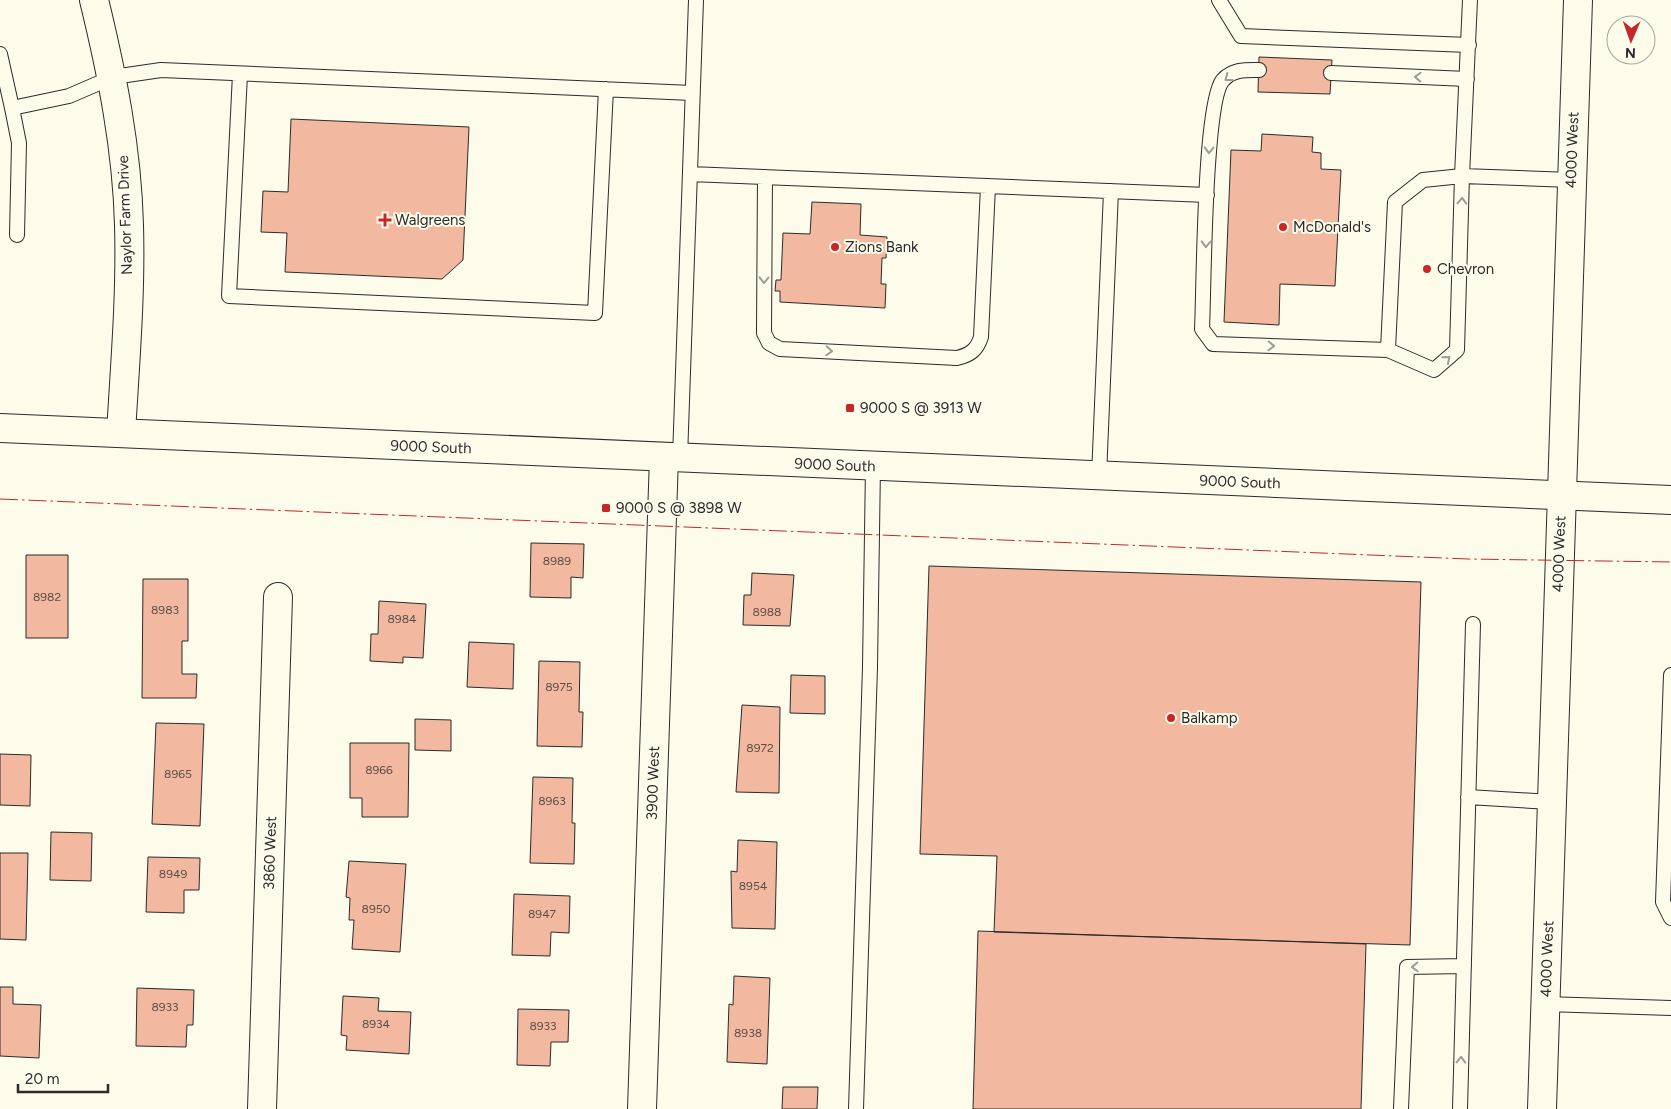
<svg xmlns="http://www.w3.org/2000/svg" width="1671" height="1109" viewBox="0 0 1671 1109" font-family="Figtree,sans-serif">
	<style>
		.building { fill: #f2b8a0; stroke: #2b2b2b }
		.lines { fill: none; stroke-linecap: round; stroke-linejoin: round }
		.lane-casing { stroke: #2b2b2b; stroke-width: 16 }
		.street-casing { stroke: #2b2b2b; stroke-width: 30 }
		.secondary-casing { stroke: #2b2b2b; stroke-width: 30 }
		.primary-casing { stroke: #2b2b2b; stroke-width: 30 }
		.lane { stroke: #fdfbea; stroke-width: 14 }
		.street { stroke: #fdfbea; stroke-width: 28 }
		.secondary { stroke: #fdfbea; stroke-width: 28 }
		.primary { stroke: #fdfbea; stroke-width: 28 }
		.power { stroke: #c62828; stroke-width: 1; stroke-dasharray: 18 4 2.5 4; stroke-linecap: butt }
		.oneway { stroke: #9e9d94 }
		.poi-dot { fill: #c62828; stroke: #fdfbea; stroke-width: 2 }
		.labels { text-anchor: middle; dominant-baseline: central; stroke-width: 4; stroke-linejoin: round; paint-order: stroke }
		.number-label { font-size: 12px; fill: #5d4e48 }
		.street-label { font-size: 15px; fill: #2b2b2b; stroke: #fdfbea }
		.poi-label { font-size: 15px; fill: #2b2b2b; stroke: #fdfbea; text-anchor: start }
	</style>
	<rect width="100%" height="100%" fill="#fdfbea"/>
	<!-- building -->
	<path class="building" d="M1259,57L1332,60L1330,94L1258,92Z
		M291,119L469,127L463,260L442,279L285,272L287,233L261,232L263,191L288,192Z
		M1262,134L1313,137L1312,152L1321,153V169L1341,170L1335,286L1280,284L1279,325L1224,322L1231,150L1261,151Z
		M812,202L861,204L860,235L887,237L886,258H882L881,284H886L885,308L780,302V291H775L776,280H781L783,233L810,234Z
		M531,543L584,544L583,578L571,577V598L530,597Z
		M26,555H68V638H26Z
		M929,566L1421,582L1410,945L994,932L997,856L920,854Z
		M752,573L794,575L790,626L743,625L744,595H751Z
		M143,579H188V641H182V674H197L196,698H142Z
		M379,601L426,604L423,658L403,657V663L370,661L371,634H378Z
		M469,642L514,644L513,689L467,687Z
		M539,661L580,662L579,712H583L582,747L537,746Z
		M791,675L825,676V714L790,713Z
		M742,705L780,707L779,793L736,792Z
		M415,719L451,720V751L415,750Z
		M156,723L204,724L200,826L152,824Z
		M350,743H409L408,817H362V798H350Z
		M0,754L31,755L30,806L0,805Z
		M533,777L573,778L572,823H575L574,864L530,863Z
		M51,832L92,833L91,881L50,880Z
		M738,840L777,842L775,929L732,928L731,871L737,872Z
		M0,853H28L26,940L0,939Z
		M148,857L200,858L199,890H184V913L146,912Z
		M349,861L406,864L400,952L352,949L354,920H349L350,898L346,897Z
		M514,894L570,896L569,933L551,932L550,956L512,955Z
		M978,931L1366,944L1361,1109H973Z
		M734,976L770,978L767,1064L727,1062L729,1004L733,1005Z
		M0,987H13V1004L41,1005L39,1058L0,1056Z
		M137,988L194,990L193,1025H187L186,1047L136,1046Z
		M343,996L379,998L378,1011L411,1012L409,1054L346,1050L347,1036L341,1035Z
		M518,1009L569,1010L568,1042H551L550,1066L517,1065Z
		M783,1087H818L817,1109H782Z"/>
	<g class="lines">
		<defs>
			<path id="lane" d="M1219,0L1241,36L1469,45
				M1470,0L1462,176L1571,180
				M0,54L12,108L69,96L113,77L161,70L692,93
				M1259,70C1246,70 1233,69 1223,80C1204,101 1204,289 1202,329L1213,344L1388,350L1434,370L1457,350L1462,176L1423,180L1395,202L1388,350
				M1331,73L1467,79
				M240,74L229,296L595,313L606,89
				M12,108L19,143L17,235
				M690,174L1207,195
				M765,177L764,333L769,343L780,349L957,358C970,355 977,350 981,337L988,186
				M680,458L696,0
				M1099,476L1111,191
				M1671,675L1663,902L1671,918
				M1468,797L1551,802
				M1545,1004L1671,1008
				M856,1109L870,667L873,466
				M1401,1109L1407,967L1464,966
				M1460,1109L1473,624"/>
			<path id="street" d="M94,0C112,74 127,148 129,225C131,294 125,364 121,433
				M262,1109L278,597
				M642,1109L664,457"/>
			<path id="secondary" d="M1542,1109L1578,0"/>
			<path id="primary" d="M0,428L1671,500"/>
		</defs>
		<!-- lane casing -->
		<use href="#lane" class="lane-casing"/>
		<!-- street casing -->
		<use href="#street" class="street-casing"/>
		<!-- secondary casing -->
		<use href="#secondary" class="secondary-casing"/>
		<!-- primary casing -->
		<use href="#primary" class="primary-casing"/>
		<!-- lane -->
		<use href="#lane" class="lane"/>
		<!-- street -->
		<use href="#street" class="street"/>
		<!-- secondary -->
		<use href="#secondary" class="secondary"/>
		<!-- primary -->
		<use href="#primary" class="primary"/>
		<!-- power -->
		<path class="power" d="M0,499L1468,559L1671,562"/>
	</g>
	<!-- one-way arrows -->
	<defs><path id="oneway-chevron" d="M-2-3.5L2.5 0L-2 3.5" fill="none" stroke-width="1.6" stroke-linecap="round" stroke-linejoin="round" transform="scale(1.25)"/></defs>
	<g class="oneway">
		<use href="#oneway-chevron" transform="translate(1418 77) rotate(-178)"/>
		<use href="#oneway-chevron" transform="translate(1228 78) rotate(143)"/>
		<use href="#oneway-chevron" transform="translate(1209 150) rotate(92)"/>
		<use href="#oneway-chevron" transform="translate(1462 201) rotate(-88)"/>
		<use href="#oneway-chevron" transform="translate(1206 244) rotate(92)"/>
		<use href="#oneway-chevron" transform="translate(764 280) rotate(91)"/>
		<use href="#oneway-chevron" transform="translate(1271 346) rotate(2)"/>
		<use href="#oneway-chevron" transform="translate(829 351) rotate(3)"/>
		<use href="#oneway-chevron" transform="translate(1447 359) rotate(-40)"/>
		<use href="#oneway-chevron" transform="translate(1415 967) rotate(178)"/>
		<use href="#oneway-chevron" transform="translate(1461 1060) rotate(-88)"/>
	</g>
	<!-- markers -->
	<g class="poi-dot">
		<path d="M382.5 212.5h5v5h5v5h-5v5h-5v-5h-5v-5h5z"/>
		<circle cx="1283" cy="227" r="5"/>
		<circle cx="835" cy="247" r="5"/>
		<circle cx="1427" cy="269" r="5"/>
		<rect x="845" y="403" width="10" height="10" rx="2.5"/>
		<rect x="601" y="503" width="10" height="10" rx="2.5"/>
		<circle cx="1171" cy="718" r="5"/>
	</g>
	<g class="labels">
		<!-- number labels -->
		<g class="number-label">
			<text x="557" y="561">8989</text>
			<text x="47" y="597">8982</text>
			<text x="165" y="610">8983</text>
			<text x="767" y="612">8988</text>
			<text x="402" y="619">8984</text>
			<text x="559" y="687">8975</text>
			<text x="760" y="748">8972</text>
			<text x="379" y="770">8966</text>
			<text x="178" y="774">8965</text>
			<text x="552" y="801">8963</text>
			<text x="173" y="874">8949</text>
			<text x="753" y="886">8954</text>
			<text x="376" y="909">8950</text>
			<text x="542" y="914">8947</text>
			<text x="165" y="1007">8933</text>
			<text x="376" y="1024">8934</text>
			<text x="543" y="1026">8933</text>
			<text x="748" y="1033">8938</text>
		</g>
		<!-- street labels -->
		<g class="street-label">
			<text transform="translate(1572 150) rotate(-88)">4000 West</text>
			<text transform="translate(125 215) rotate(-92)">Naylor Farm Drive</text>
			<text transform="translate(431 447) rotate(2)">9000 South</text>
			<text transform="translate(835 465) rotate(2)">9000 South</text>
			<text transform="translate(1240 482) rotate(2)">9000 South</text>
			<text transform="translate(1559 554) rotate(-88)">4000 West</text>
			<text transform="translate(653 783) rotate(-88)">3900 West</text>
			<text transform="translate(270 853) rotate(-88)">3860 West</text>
			<text transform="translate(1547 959) rotate(-88)">4000 West</text>
		</g>
		<!-- poi labels -->
		<g class="poi-label">
			<text x="395" y="220">Walgreens</text>
			<text x="1293" y="227">McDonald's</text>
			<text x="845" y="247">Zions Bank</text>
			<text x="1437" y="269">Chevron</text>
			<text x="860" y="408">9000 S @ 3913 W</text>
			<text x="616" y="508">9000 S @ 3898 W</text>
			<text x="1181" y="718">Balkamp</text>
		</g>
	</g>
	<!-- north arrow -->
	<g transform="translate(1631 40) rotate(182)"><circle r="24" fill="#fdfbea" stroke="#a9a89e"/>
	<path d="M0-4L9 19L0 12L-9 19Z" fill="#c62828"/>
	<text y="-8" font-size="14" font-weight="bold" text-anchor="middle" fill="#2b2b2b">N</text>
	</g>
	<!-- scale -->
	<path d="M18 1084v8h90v-8" fill="none" stroke="#2b2b2b" stroke-width="2.5"/>
	<text x="25" y="1084" font-size="15" fill="#2b2b2b" stroke="#fdfbea" stroke-width="4" paint-order="stroke">20 m</text>
</svg>
